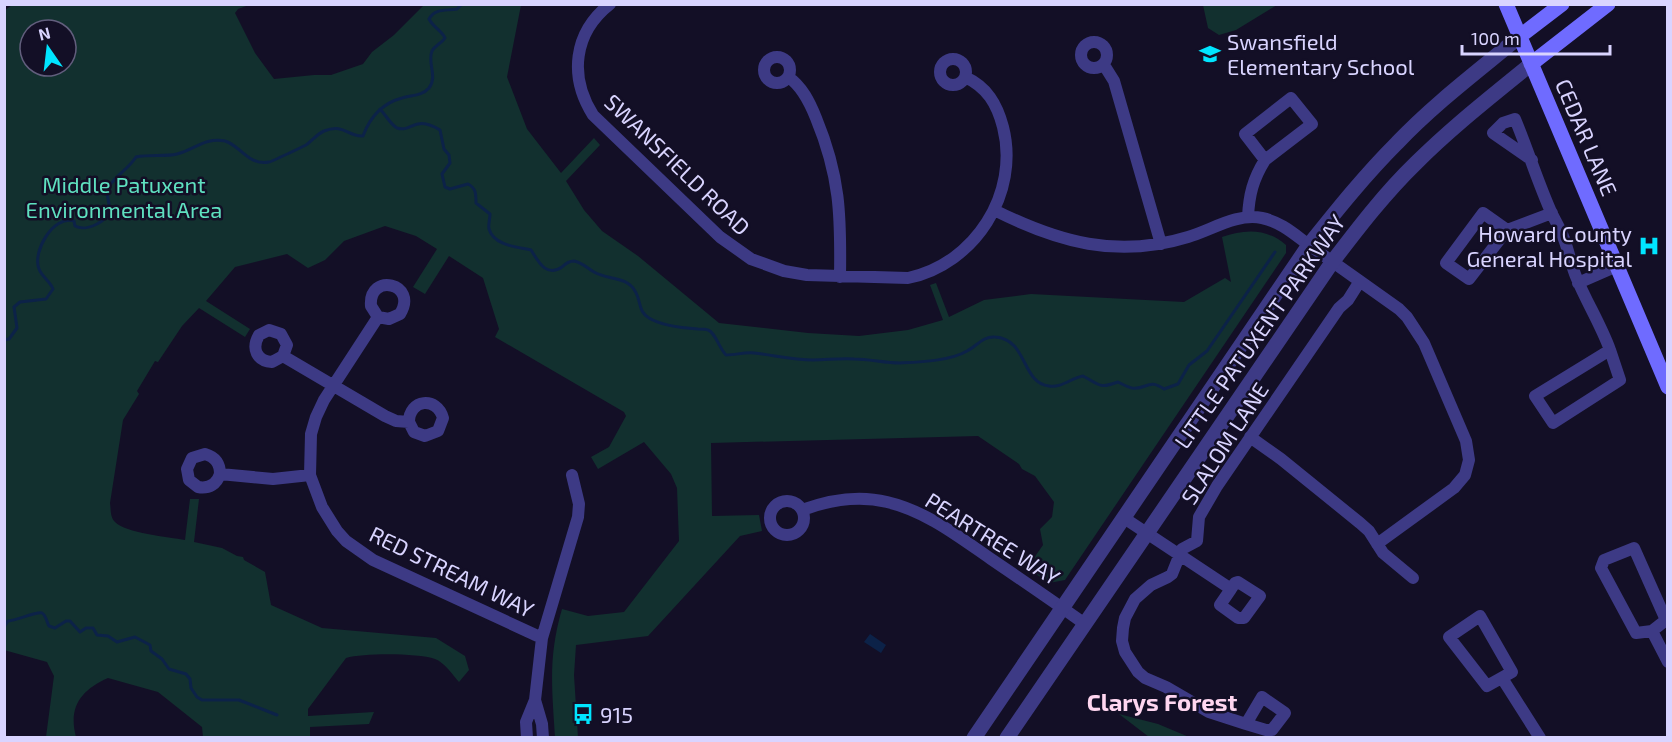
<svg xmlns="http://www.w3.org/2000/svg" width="1672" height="742" viewBox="0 0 1672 742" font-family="'Exo 2',sans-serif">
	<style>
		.green { fill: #12302f; fill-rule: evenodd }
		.water { fill: #0c2248 }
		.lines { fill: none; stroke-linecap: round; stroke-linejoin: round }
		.stream { stroke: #0c2248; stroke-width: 3 }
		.minor { stroke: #3d3a85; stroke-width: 12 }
		.tertiary { stroke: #3d3a85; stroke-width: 15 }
		.secondary { stroke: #6f6bff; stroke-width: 15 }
		.labels { text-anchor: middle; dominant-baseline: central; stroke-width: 5; stroke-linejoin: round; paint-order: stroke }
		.poi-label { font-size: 22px; fill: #d9d4ff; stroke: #130f26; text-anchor: start }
		.street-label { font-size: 22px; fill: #d9d4ff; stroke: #130f26 }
		.park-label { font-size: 22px; fill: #5fe0c0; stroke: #130f26 }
		.neighbourhood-label { font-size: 24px; font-weight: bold; fill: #ffd6f0; stroke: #130f26 }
	</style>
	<rect width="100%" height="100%" fill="#130f26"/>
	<!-- green -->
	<path class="green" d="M12,5H249L238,9L235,13L255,53L274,79L314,75H331L363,64L372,52L394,35L424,5H521L507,77L527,129L561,173L594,138L600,145L566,181L584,210L602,231L638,256L719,323L808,333L859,336L908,330L943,320L930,285L936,283L949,317L984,300L1031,294L1184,302L1225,278L1231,282L1222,237C1245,229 1266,228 1286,245V253L1065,580L1049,583L1027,568L1043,545L1040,529L1052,517L1054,502L1035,476L1022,469L1019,464L978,436L711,443L712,516L759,515L762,531L740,536L648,636L576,645L574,675L578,738L555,737C552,688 548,657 562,609L588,616L624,612L679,541L677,488L671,474L644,442L598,469L591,457L609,447L626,416L624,412L495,337L499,329L483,278L449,256L425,294L413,287L437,249L416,236L385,226L344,241L325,260L308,268L287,254L235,267L206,301L250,329L245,337L199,308L182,326L158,362L155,361L137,391L139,394L123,420L110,503C111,510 110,517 115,522C125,533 169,537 185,540L190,499H199L194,542L222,548L237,556L243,557L244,560L265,572L271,605L322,628L436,638L465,656L469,670L459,682C453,675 444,662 435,659C417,653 364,653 346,658L308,709V716L374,712L369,724L310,727V738L203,737L202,727L158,692L108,678C81,690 68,707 76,737H46L54,676L47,662L4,650V11ZM30,30H66V66H30Z
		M1203,5V4L1277,5L1236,30L1219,35L1208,28Z
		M1119,714L1158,724L1189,737H1149Z"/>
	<!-- water -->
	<path class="water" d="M870,634L886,645L881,653L864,642Z"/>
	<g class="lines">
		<!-- stream -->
		<path class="stream" d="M380,109C385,114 391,125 397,128C412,133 414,114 440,130L444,149L449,155L450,163L442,174L445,187L450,189L468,184C476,188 476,194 476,203L490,214C490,219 488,225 489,229C494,246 518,247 531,250C538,261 546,278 562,267C565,264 569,261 574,261C582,262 588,269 594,272C607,280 627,276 635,291C641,300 638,312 649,318C662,326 683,328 698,329C701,329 706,329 708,330C715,332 719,348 726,355C736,355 744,352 754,353C773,355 793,360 813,360C827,360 840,358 854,359C869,359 885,363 900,363C920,362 950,361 967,351C977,346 983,336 995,337C1028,339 1021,383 1049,386C1062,388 1071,378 1083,376C1100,385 1099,389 1118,382C1122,384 1127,387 1132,388C1147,390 1148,378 1164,389L1178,384L1189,365L1207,351L1275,252
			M4,340L9,339L17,328L14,307L20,302L46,299L53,289C50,281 42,277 39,269C32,252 53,215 74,221L75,226C86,232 109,222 109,208C110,200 104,194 110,185C117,175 129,168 136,157C150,154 165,157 177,154C194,150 205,137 225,141C240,145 248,166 269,162C271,162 302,147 306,145C312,141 317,134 324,131C345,123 347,137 363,136C370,117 383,103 402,98C412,95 422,96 429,88C438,76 427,63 432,51C435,45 441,44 445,38C442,31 433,27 429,19C435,8 446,11 457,9L462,4
			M4,627L8,621C17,620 38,611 42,613C46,615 47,623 49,626L55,628L66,621H70L80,632L86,628H93L97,635L108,636L117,642L135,637L150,645L151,651L162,659L169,669L186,674L190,679L191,688L197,697L202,700H239L277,715"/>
		<!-- minor -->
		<path class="minor" d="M610,4C573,33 569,77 593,115L720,237L751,259L784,271L807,275L908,278C975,264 1020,193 1003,127C997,104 987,87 965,77
			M1081 55a13 13 0 1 1 26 0a13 13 0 1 1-26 0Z
			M764 70a13 13 0 1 1 26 0a13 13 0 1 1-26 0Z
			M940 72a13 13 0 1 1 26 0a13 13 0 1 1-26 0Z
			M1104,65L1114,81L1161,244
			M788,77C802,86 810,103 816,118C840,176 841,215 840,277
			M1532,160L1493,133L1503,123L1515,119C1528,150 1538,183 1552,214C1556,222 1561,230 1564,239C1569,252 1571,265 1577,279C1587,303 1601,325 1610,350L1535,396L1553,423L1620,380L1610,350
			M994,210C1058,242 1117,259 1188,237C1212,230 1236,213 1262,218C1281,222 1294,234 1309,245C1339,266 1369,288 1399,309L1407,317L1424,343L1466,441L1469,460L1465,475L1454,488L1377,544
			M1248,217C1249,195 1253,179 1265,160L1245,134L1291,98L1312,124L1265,160
			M1507,230L1483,213L1446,263L1469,279L1507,230L1552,213
			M1578,283L1617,266
			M378,317L371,306C368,272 419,283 400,314L389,319L378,317L324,400L316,417L311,434L310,475L322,507L337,531L346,541L373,560L542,638
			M283,356L272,362C257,361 251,349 259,335L269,330L281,334L287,345L283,356L385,416L396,421L409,422C409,399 437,396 443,418L438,431L425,436L414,432L409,422
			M1250,437L1281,459L1360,523L1369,531L1383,553L1413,578
			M220,474C217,484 209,489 198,487L189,480L187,469L192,458L205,454C215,457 220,463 220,474L273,479L310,475
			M770 518a17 17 0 1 1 34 0a17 17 0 1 1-34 0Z
			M802,510C829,500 859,495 887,502C926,511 959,537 991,559C1022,580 1054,602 1085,624
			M1124,518L1231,589L1220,605L1238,618H1244L1260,596L1238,582L1235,583L1231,589
			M1634,548L1666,620L1652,631L1636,633L1601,568L1604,560Z
			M1480,616L1512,672L1487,686L1449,637Z
			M1652,631L1668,662
			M1502,678L1540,738
			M535,700L542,724L543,738
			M1246,724L1266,730H1272L1285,713L1262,697L1246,724L1209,712L1166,687L1145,678L1138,672L1125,652L1122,641L1123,628L1125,618L1135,599L1151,585L1168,577L1172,574L1182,549L1197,541L1199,517L1217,486L1339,308L1348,300L1360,281
			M527,738L526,722L535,700L542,638L578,517L579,504L572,475"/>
		<!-- tertiary -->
		<path class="tertiary" d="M974,738L1309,245C1337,210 1365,175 1397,143C1434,104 1478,71 1519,37
			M1007,738L1333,261C1359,227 1385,193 1416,163C1452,127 1492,96 1531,64"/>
		<!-- secondary -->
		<path class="secondary" d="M1506,4L1668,387
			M1519,37L1562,4
			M1531,64L1608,4"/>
	</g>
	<!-- icons -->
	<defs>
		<symbol id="school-bare" viewBox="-9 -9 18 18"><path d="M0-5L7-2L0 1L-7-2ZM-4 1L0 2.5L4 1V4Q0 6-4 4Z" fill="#00e5ff" stroke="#130f26" stroke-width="2.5" paint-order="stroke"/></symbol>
		<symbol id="hospital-bare" viewBox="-9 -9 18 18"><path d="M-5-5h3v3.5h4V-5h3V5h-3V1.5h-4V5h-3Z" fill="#00e5ff" stroke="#130f26" stroke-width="2.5" paint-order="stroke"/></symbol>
		<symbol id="bus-bare" viewBox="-9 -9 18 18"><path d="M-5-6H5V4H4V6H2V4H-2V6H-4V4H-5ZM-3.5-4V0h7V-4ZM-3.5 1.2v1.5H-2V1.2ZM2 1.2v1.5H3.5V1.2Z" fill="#00e5ff" stroke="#130f26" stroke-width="2.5" paint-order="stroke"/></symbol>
	</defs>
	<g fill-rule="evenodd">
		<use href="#school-bare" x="1195" y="39" width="30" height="30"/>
		<use href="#hospital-bare" x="1634" y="231" width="30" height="30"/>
		<use href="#bus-bare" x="568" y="699" width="30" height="30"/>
	</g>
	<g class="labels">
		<!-- poi labels -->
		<g class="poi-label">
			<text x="1227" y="41">Swansfield<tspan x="1227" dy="25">Elementary School</tspan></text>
			<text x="1632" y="233" text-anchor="end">Howard County<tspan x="1632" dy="25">General Hospital</tspan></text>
			<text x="600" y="714">915</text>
		</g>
		<!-- street labels -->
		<g class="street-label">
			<text transform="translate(1587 137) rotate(67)">CEDAR LANE</text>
			<text transform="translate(678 164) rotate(44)">SWANSFIELD ROAD</text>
			<text transform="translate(1259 331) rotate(-55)">LITTLE PATUXENT PARKWAY</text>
			<text transform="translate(1224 443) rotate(-57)">SLALOM LANE</text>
			<text transform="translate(993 538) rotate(32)">PEARTREE WAY</text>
			<text transform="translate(452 571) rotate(26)">RED STREAM WAY</text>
		</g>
		<!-- park labels -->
		<g class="park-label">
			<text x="124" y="184">Middle Patuxent<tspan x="124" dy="25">Environmental Area</tspan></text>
		</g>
		<!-- neighbourhood labels -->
		<g class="neighbourhood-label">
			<text x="1162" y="701">Clarys Forest</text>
		</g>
	</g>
	<!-- border -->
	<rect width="1672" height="742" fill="none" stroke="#d9d4ff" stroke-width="12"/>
	<!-- north arrow -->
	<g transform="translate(48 48) rotate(346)"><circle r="28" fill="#130f26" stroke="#625e7d" stroke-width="1.5"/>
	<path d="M0-4.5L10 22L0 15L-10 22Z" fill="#00e5ff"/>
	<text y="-9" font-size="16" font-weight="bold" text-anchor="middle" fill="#d9d4ff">N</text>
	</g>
	<!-- scale -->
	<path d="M1462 45v9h148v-9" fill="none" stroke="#d9d4ff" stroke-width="3"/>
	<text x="1471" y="45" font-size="18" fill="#d9d4ff" stroke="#130f26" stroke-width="4.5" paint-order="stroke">100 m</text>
</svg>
